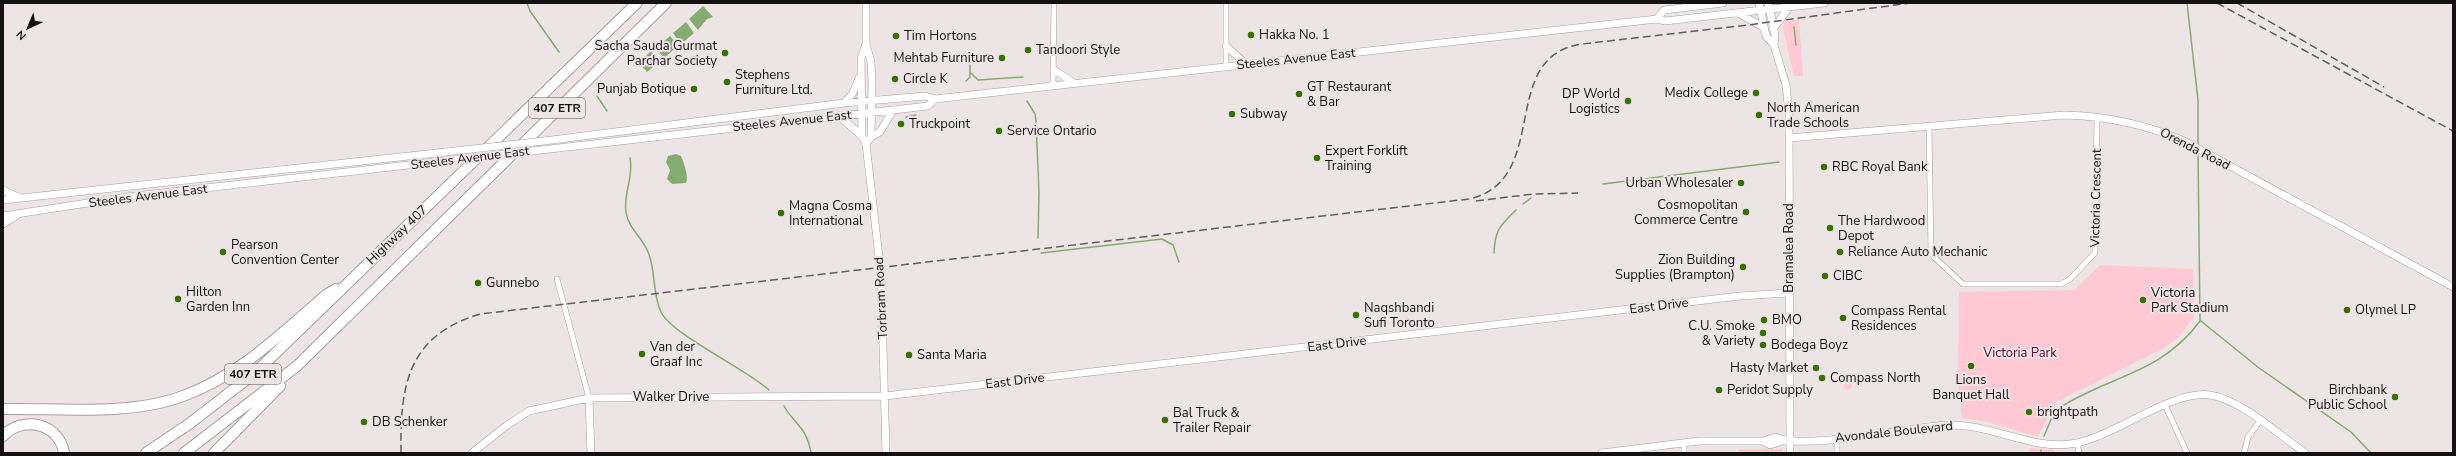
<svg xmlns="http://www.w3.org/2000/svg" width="2456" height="456" viewBox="0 0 2456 456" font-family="'Nunito Sans',sans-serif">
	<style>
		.green { fill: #fec9d3 }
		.water { fill: #84ac70 }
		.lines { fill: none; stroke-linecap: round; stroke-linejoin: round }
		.stream { stroke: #84ac70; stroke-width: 1.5 }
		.street-casing { stroke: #a79ea0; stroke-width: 6 }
		.secondary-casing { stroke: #a79ea0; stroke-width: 8 }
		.highway-casing { stroke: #a79ea0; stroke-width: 12 }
		.street { stroke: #fff; stroke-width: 5 }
		.secondary { stroke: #fff; stroke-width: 7 }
		.highway { stroke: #fff; stroke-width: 10 }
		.rail { stroke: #625d5e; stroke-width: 1.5; stroke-dasharray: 8 4; stroke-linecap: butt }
		.secondary-bridge-casing { stroke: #a79ea0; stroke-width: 8; stroke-linecap: butt }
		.secondary-bridge { stroke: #fff; stroke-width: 7 }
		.poi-dot { fill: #367102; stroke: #ede4e6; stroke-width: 1.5 }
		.labels { text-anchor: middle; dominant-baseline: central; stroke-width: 4; stroke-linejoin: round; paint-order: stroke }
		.shield { fill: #ede4e6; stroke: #555052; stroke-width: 1 }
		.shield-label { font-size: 12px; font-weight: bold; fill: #141112 }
		.poi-label { font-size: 13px; fill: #141112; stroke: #ede4e6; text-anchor: start }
		.street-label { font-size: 13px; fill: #141112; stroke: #ede4e6 }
		.park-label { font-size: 13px; fill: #670a2e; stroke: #ede4e6 }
	</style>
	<rect width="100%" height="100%" fill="#ede4e6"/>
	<!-- green -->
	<path class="green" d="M1799,20L1803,76H1794L1783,29L1785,21Z
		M2100,265L2193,269L2194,317L2179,337L2164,348L2056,402L2038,436C2012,431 1989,420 1962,418L1958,378L1959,292L2074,290Z
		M1853,376L1852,387L1848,390L1844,389L1845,379Z
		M2030,448L2054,450V453H2029Z
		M1739,449H1783V453H1739Z"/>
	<!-- water -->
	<path class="water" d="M703,6L713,17L707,19L698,30L689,19Z
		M686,22L694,33L681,44L673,33Z
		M670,36L678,46L664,58L656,48Z
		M651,51L660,61L647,72L639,63Z
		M676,154L681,156C684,162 689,178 686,183L672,184L667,179L670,170L666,162L668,156Z"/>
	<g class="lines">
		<!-- stream -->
		<path class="stream" d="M527,3L530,11L559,52
			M2187,3L2198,100V145
			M1794,27L1796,45
			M971,73L978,80L1023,77
			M966,81L970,77V65
			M597,96L607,111
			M1027,101L1035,114L1036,121L1039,193L1038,238
			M906,117L916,115
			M630,158C634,177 623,194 626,212C628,228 643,238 648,252C656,270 652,293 661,312C672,335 745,368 769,390
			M1603,184L1779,162
			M1523,204L1531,198
			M1041,253L1162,239L1173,245L1179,262
			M1494,253C1495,229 1500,226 1516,210
			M2201,321L2259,368L2351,432L2371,453
			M784,406C796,427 806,425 811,453
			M2044,436L2053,415L2059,408C2110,375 2160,375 2200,321L2198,151
			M2041,453V450"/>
		<defs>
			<path id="street" d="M1226,66V3
				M1053,86L1054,3
				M1929,127L1931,252L1934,257L1963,284H2061L2070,279L2095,253L2097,116
				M557,279L589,398
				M2165,405L2187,453
				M1837,439V453
				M1684,443V453
				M2077,443L2079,453
				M2244,453L2248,437L2260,421"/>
			<path id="secondary" d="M866,3V44L871,62L872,83L871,137L866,144
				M1759,3L1766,36L1774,45
				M1768,3L1775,35L1774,45L1786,85L1789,113L1790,453
				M1738,13L1763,27
				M1657,19L1664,10L1723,3
				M1773,29L1788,9
				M866,44L861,58L862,136L866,144L881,274L886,453
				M1226,46L1246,64
				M1054,70L1074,83
				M844,103L853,93L859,78
				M839,116L862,136
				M871,137L880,132L893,110
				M1789,138L2064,115C2107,116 2146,124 2186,142L2453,287
				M544,141L844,103L925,96L935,99L1657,19L1665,21L1824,3
				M532,151L928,106L935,99
				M3,190L18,197
				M3,200L446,152
				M3,216L127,197L435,162
				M3,224L16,216
				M589,398L591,453
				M1763,441L1776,437C1801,451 1911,427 1947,425C1992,423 2032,452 2077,443C2118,434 2172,390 2210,395C2242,400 2279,435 2305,453
				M472,453L506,426L529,411L589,398L885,396L1740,296L1789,293
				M1602,453L1699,441H1763L1770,445L1782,441"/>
			<path id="highway" d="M3,409C60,408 130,416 183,396C239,376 282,333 326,295L336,289
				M3,436C23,415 59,423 64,453
				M146,453L189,424L255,373L637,3
				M184,453L297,366L666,3
				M214,453L280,386"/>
		</defs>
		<!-- street casing -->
		<use href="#street" class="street-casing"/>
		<!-- secondary casing -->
		<use href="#secondary" class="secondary-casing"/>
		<!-- highway casing -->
		<use href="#highway" class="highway-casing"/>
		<!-- street -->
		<use href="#street" class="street"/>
		<!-- secondary -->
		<use href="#secondary" class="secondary"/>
		<!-- highway -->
		<use href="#highway" class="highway"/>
		<!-- rail -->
		<path class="rail" d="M2217,3L2453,131
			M2237,3L2384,87
			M1476,201L1533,194L1578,193
			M401,453C400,386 407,336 480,314L1469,199C1553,180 1496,56 1582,44L1748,25L1910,3"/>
		<defs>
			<path id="secondary-bridge" d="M446,152L544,141
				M435,162L532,151"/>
		</defs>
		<!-- secondary-bridge casing -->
		<use href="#secondary-bridge" class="secondary-bridge-casing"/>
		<!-- secondary-bridge -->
		<use href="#secondary-bridge" class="secondary-bridge"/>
	</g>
	<!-- markers -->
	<g class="poi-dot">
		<circle cx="1251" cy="35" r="4"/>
		<circle cx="896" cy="36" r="4"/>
		<circle cx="1028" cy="50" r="4"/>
		<circle cx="725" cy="53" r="4"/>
		<circle cx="1002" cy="58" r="4"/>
		<circle cx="895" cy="79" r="4"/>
		<circle cx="727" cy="82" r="4"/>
		<circle cx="694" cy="89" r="4"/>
		<circle cx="1756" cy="93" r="4"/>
		<circle cx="1299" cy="94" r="4"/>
		<circle cx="1628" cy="101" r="4"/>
		<circle cx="1232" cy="114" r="4"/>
		<circle cx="1759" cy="115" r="4"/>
		<circle cx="901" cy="124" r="4"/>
		<circle cx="999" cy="131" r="4"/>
		<circle cx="1317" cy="158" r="4"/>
		<circle cx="1824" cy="167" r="4"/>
		<circle cx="1741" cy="183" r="4"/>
		<circle cx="1746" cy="212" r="4"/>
		<circle cx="781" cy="213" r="4"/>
		<circle cx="1830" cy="228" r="4"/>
		<circle cx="223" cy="252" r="4"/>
		<circle cx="1840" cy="252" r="4"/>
		<circle cx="1743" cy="267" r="4"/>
		<circle cx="1825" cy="276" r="4"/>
		<circle cx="478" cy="283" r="4"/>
		<circle cx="178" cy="299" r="4"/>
		<circle cx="2143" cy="300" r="4"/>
		<circle cx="2347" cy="310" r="4"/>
		<circle cx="1356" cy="315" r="4"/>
		<circle cx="1843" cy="318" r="4"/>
		<circle cx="1764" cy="320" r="4"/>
		<circle cx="1763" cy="333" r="4"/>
		<circle cx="1763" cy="345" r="4"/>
		<circle cx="642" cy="354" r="4"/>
		<circle cx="909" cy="355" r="4"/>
		<circle cx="1971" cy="366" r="4"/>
		<circle cx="1816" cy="368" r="4"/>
		<circle cx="1822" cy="378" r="4"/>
		<circle cx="1719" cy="390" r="4"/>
		<circle cx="2395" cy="397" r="4"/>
		<circle cx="2029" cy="412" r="4"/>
		<circle cx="1165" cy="420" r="4"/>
		<circle cx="364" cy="422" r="4"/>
	</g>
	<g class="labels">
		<!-- shield labels -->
		<g class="shield">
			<rect x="529" y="98" width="56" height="20" rx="3"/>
			<rect x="225" y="364" width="56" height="20" rx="3"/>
		</g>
		<g class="shield-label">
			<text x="557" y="108">407 ETR</text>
			<text x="253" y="374">407 ETR</text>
		</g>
		<!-- poi labels -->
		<g class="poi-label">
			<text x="1259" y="35">Hakka No. 1</text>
			<text x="904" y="36">Tim Hortons</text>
			<text x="717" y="46" text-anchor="end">Sacha Sauda Gurmat<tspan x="717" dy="15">Parchar Society</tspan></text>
			<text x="1036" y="50">Tandoori Style</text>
			<text x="994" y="58" text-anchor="end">Mehtab Furniture</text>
			<text x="735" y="75">Stephens<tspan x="735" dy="15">Furniture Ltd.</tspan></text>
			<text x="903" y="79">Circle K</text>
			<text x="1307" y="87">GT Restaurant<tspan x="1307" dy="15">&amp; Bar</tspan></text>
			<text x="686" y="89" text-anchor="end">Punjab Botique</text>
			<text x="1748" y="93" text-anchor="end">Medix College</text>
			<text x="1620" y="94" text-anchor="end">DP World<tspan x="1620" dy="15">Logistics</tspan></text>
			<text x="1767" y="108">North American<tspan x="1767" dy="15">Trade Schools</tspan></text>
			<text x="1240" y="114">Subway</text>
			<text x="909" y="124">Truckpoint</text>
			<text x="1007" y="131">Service Ontario</text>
			<text x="1325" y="151">Expert Forklift<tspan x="1325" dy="15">Training</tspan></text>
			<text x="1832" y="167">RBC Royal Bank</text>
			<text x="1733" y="183" text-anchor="end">Urban Wholesaler</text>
			<text x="1738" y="205" text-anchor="end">Cosmopolitan<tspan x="1738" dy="15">Commerce Centre</tspan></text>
			<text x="789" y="206">Magna Cosma<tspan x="789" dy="15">International</tspan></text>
			<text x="1838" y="221">The Hardwood<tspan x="1838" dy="15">Depot</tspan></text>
			<text x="231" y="245">Pearson<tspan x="231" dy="15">Convention Center</tspan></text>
			<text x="1848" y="252">Reliance Auto Mechanic</text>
			<text x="1735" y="260" text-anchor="end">Zion Building<tspan x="1735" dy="15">Supplies (Brampton)</tspan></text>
			<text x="1833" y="276">CIBC</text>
			<text x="486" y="283">Gunnebo</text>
			<text x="186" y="292">Hilton<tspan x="186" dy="15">Garden Inn</tspan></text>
			<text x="2151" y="293">Victoria<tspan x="2151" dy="15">Park Stadium</tspan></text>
			<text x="1364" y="308">Naqshbandi<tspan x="1364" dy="15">Sufi Toronto</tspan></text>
			<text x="2355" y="310">Olymel LP</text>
			<text x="1851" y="311">Compass Rental<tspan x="1851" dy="15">Residences</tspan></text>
			<text x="1772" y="320">BMO</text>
			<text x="1755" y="326" text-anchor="end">C.U. Smoke<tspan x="1755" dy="15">&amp; Variety</tspan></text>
			<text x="1771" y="345">Bodega Boyz</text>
			<text x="650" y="347">Van der<tspan x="650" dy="15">Graaf Inc</tspan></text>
			<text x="917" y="355">Santa Maria</text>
			<text x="1808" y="368" text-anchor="end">Hasty Market</text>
			<text x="1830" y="378">Compass North</text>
			<text x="1971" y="380" text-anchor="middle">Lions<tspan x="1971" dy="15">Banquet Hall</tspan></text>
			<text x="1727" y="390">Peridot Supply</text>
			<text x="2387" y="390" text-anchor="end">Birchbank<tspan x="2387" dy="15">Public School</tspan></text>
			<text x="2037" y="412">brightpath</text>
			<text x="1173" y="413">Bal Truck &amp;<tspan x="1173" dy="15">Trailer Repair</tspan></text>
			<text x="372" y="422">DB Schenker</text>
		</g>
		<!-- street labels -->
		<g class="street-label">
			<text transform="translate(1296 59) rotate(-6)">Steeles Avenue East</text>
			<text transform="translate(792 121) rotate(-6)">Steeles Avenue East</text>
			<text transform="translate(2195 149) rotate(27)">Orenda Road</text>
			<text transform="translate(470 158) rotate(-7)">Steeles Avenue East</text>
			<text transform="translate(148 196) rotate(-7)">Steeles Avenue East</text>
			<text transform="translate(2096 198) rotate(-89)">Victoria Crescent</text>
			<text transform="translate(397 235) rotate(-44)">Highway 407</text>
			<text transform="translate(1789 248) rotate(-90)">Bramalea Road</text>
			<text transform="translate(881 298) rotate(-93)">Torbram Road</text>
			<text transform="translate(1659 306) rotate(-7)">East Drive</text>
			<text transform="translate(1337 344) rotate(-7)">East Drive</text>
			<text transform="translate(1015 381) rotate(-7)">East Drive</text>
			<text x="671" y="397">Walker Drive</text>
			<text transform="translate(1894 432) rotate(-6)">Avondale Boulevard</text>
		</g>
		<!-- park labels -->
		<g class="park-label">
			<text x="2020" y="353">Victoria Park</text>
		</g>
	</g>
	<!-- border -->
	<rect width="2456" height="456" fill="none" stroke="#141112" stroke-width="8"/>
	<!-- north arrow -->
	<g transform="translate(28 28) rotate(224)" stroke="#ede4e6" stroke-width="3" paint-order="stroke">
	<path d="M0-3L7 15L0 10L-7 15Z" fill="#141112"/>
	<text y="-6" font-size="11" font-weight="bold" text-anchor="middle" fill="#141112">N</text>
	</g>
</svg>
